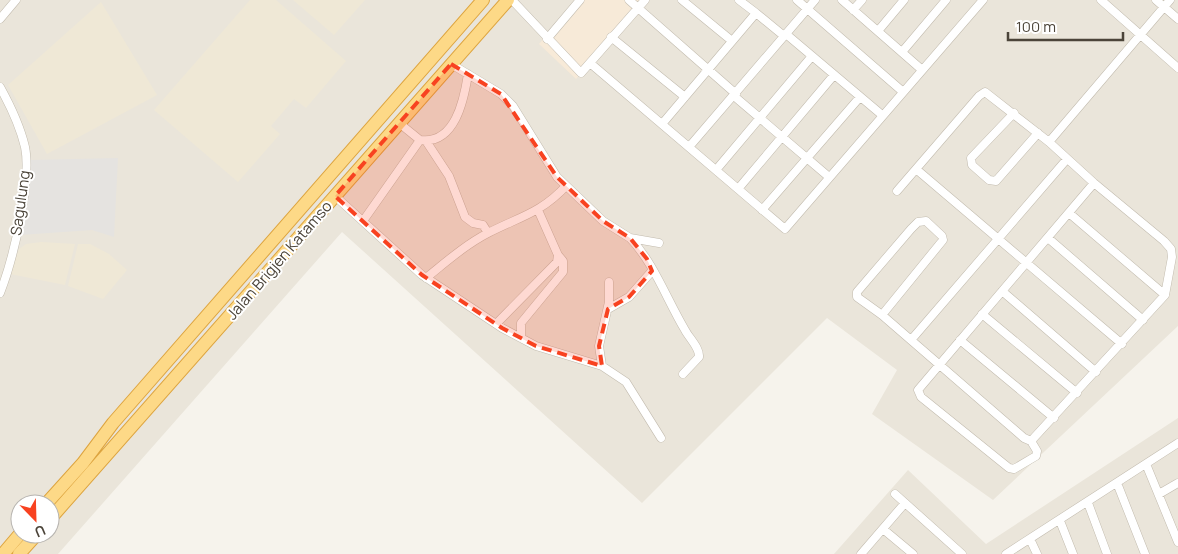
<svg xmlns="http://www.w3.org/2000/svg" width="1178" height="554" viewBox="0 0 1178 554" font-family="Manrope,sans-serif">
	<style>
		.residential { fill: #eae5da; fill-rule: evenodd }
		.commercial { fill: #f7ead8 }
		.education { fill: #efe8d6 }
		.parking { fill: #e5e3e0 }
		.lines { fill: none; stroke-linecap: round; stroke-linejoin: round }
		.minor-casing { stroke: #c2bbae; stroke-width: 9 }
		.trunk-casing { stroke: #dda43f; stroke-width: 14 }
		.minor { stroke: #fff; stroke-width: 8 }
		.trunk { stroke: #fdd987; stroke-width: 12 }
		.marked { fill: #f84220; fill-opacity: 0.2; stroke: #f84220; stroke-width: 4; stroke-dasharray: 10 6; stroke-linejoin: round }
		.labels { text-anchor: middle; dominant-baseline: central; stroke-width: 4; stroke-linejoin: round; paint-order: stroke }
		.street-label { font-size: 15px; fill: #4b4439; stroke: #fff }
	</style>
	<rect width="100%" height="100%" fill="#f6f3ec"/>
	<!-- residential -->
	<path class="residential" d="M0,0H1178V326L993,500L872,414L897,370L827,318L642,503L342,232L58,554H0ZM20,504H50V534H20Z
		M1178,418V554H834L908,470L986,544Z"/>
	<!-- commercial -->
	<path class="commercial" d="M576,0H644L576,79L539,44Z"/>
	<!-- education -->
	<path class="education" d="M250,0H276L346,61L306,108L294,99L271,126L280,134L238,182L154,110Z
		M293,0H365L334,35Z
		M101,2L157,95L47,154L8,85Z
		M41,242L75,244L65,285L10,274L19,249L26,244Z
		M78,244H90L109,254L127,270L103,299L68,286Z"/>
	<!-- parking -->
	<path class="parking" d="M118,158L114,237L92,230L20,235L30,179V160Z"/>
	<g class="lines">
		<defs>
			<path id="minor" d="M512,0L581,73L645,0
				M629,0L736,94
				M682,0L732,41
				M739,0L756,13
				M797,0L902,91
				M842,0L921,69
				M1101,0L1178,68
				M1156,0L1178,19
				M853,10L862,0
				M0,19L16,0
				M878,31L904,0
				M786,34L882,115
				M611,37L685,97
				M547,39L580,0
				M902,52L946,0
				M590,63L785,229L983,0
				M451,64L501,94L513,106L557,177L603,221L630,238L659,243
				M0,87C10,105 20,126 25,147C32,181 13,260 0,293
				M734,96L829,177
				M1014,113L971,158L972,165L989,180L996,181L1038,133
				M399,123L420,140C455,145 464,100 468,74
				M662,124L756,13L784,36
				M426,141L449,176L465,217L473,223L483,225L488,233
				M1049,142L1170,0
				M689,147L815,0
				M916,169L1122,344
				M716,170L812,56
				M738,189L834,75
				M335,196L422,275L502,328L536,346L602,366L626,382L661,438
				M762,210L860,97
				M1069,213L1165,295
				M363,221L420,140
				M630,238C654,263 667,300 685,330C689,338 700,348 699,357L683,374
				M1048,238L1143,320
				M426,278C446,262 465,245 488,233C519,217 541,213 566,186
				M1002,291L1096,372
				M608,309L629,297L652,271
				M982,314L1077,393
				M882,315L943,240L942,236L926,221L918,222L911,229L857,292V297L882,315L1024,438L1031,441L1165,295L1172,257L1171,249L1164,241L1094,183L1049,142L985,92L979,96L897,191
				M496,324L557,262L558,255L538,210
				M521,338V323L563,272V261L558,255
				M911,340L1067,159
				M960,340L1054,418
				M602,366L599,346L609,302V282
				M1031,441L1037,451L1036,456L1014,469L1009,468L921,397L918,390L1094,183
				M1146,464L1178,542
				M1117,483L1145,554
				M895,494L962,554
				M1159,494L1178,483
				M1088,503L1107,554
				M1060,521L1073,554
				M883,529L913,554
				M1030,539L1037,554
				M861,554L905,503
				M1006,554L1178,443"/>
			<path id="trunk" d="M46,504L83,463L113,423L483,0
				M50,519L508,0
				M3,554L20,534
				M19,554L37,534"/>
		</defs>
		<!-- minor casing -->
		<use href="#minor" class="minor-casing"/>
		<!-- trunk casing -->
		<use href="#trunk" class="trunk-casing"/>
		<!-- minor -->
		<use href="#minor" class="minor"/>
		<!-- trunk -->
		<use href="#trunk" class="trunk"/>
	</g>
	<!-- marked area -->
	<path class="marked" d="M451,64L501,94L557,177L603,221L630,238L647,259L652,271L629,297L608,309L599,346L602,366L536,346L502,328L422,275L335,196Z"/>
	<g class="labels">
		<!-- street labels -->
		<g class="street-label">
			<text transform="translate(20 203) rotate(-82)">Sagulung</text>
			<text transform="translate(279 260) rotate(-49)">Jalan Brigjen Katamso</text>
		</g>
	</g>
	<!-- north arrow -->
	<g transform="translate(35 519) rotate(157)"><circle r="24" fill="#ffffff" stroke="#b7b4b0"/>
	<path d="M0-4L9 19L0 12L-9 19Z" fill="#f84220"/>
	<text y="-8" font-size="14" font-weight="bold" text-anchor="middle" fill="#4b4439">U</text>
	</g>
	<!-- scale -->
	<path d="M1008 32v8h115v-8" fill="none" stroke="#4b4439" stroke-width="2.5"/>
	<text x="1016" y="32" font-size="15" fill="#4b4439" stroke="#ffffff" stroke-width="4" paint-order="stroke">100 m</text>
</svg>
